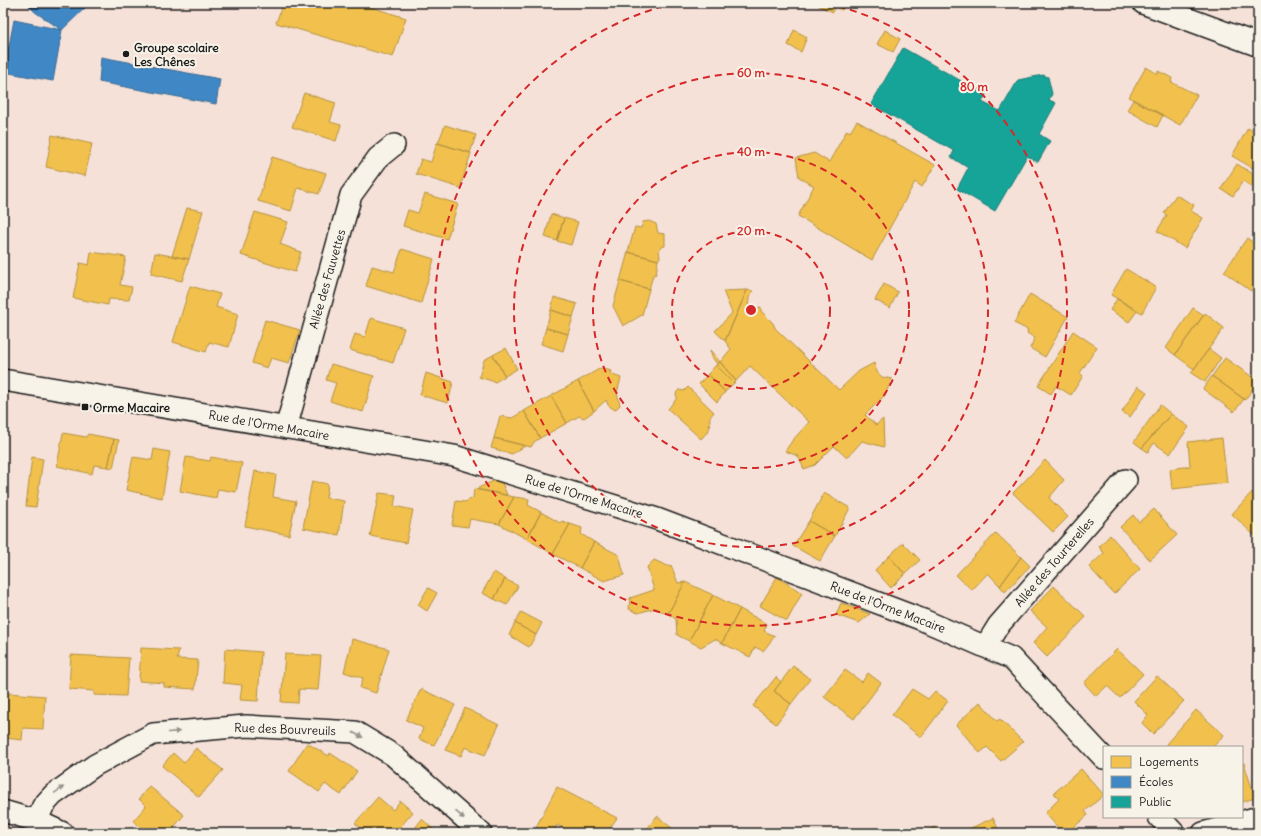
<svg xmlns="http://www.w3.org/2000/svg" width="1261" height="836" viewBox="0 0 1261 836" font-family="Delius,sans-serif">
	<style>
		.homes { fill: #f2c14e; stroke: #b2903f }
		.schools { fill: #3f88c5; stroke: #346892 }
		.public { fill: #17a398; stroke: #187a73 }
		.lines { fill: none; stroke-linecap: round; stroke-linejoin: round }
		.street-casing { stroke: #1c1c1c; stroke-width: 24 }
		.secondary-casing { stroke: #1c1c1c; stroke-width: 25 }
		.street { stroke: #f7f3e8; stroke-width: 21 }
		.secondary { stroke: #f7f3e8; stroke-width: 22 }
		.oneway { fill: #94928c }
		.ring { fill: none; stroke: #d62828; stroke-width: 2; stroke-dasharray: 7 5 }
		.poi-dot { fill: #1c1c1c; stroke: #f7f3e8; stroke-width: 1.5 }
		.labels { text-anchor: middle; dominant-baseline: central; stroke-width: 4; stroke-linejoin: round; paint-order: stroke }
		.poi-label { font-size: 12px; font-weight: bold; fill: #1c1c1c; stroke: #f7f3e8; text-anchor: start }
		.street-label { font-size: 12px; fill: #1c1c1c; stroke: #f7f3e8 }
		.centre { fill: #d62828; stroke: #f7f3e8; stroke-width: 2 }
		.ring-label { font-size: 12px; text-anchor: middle; font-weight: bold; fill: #d62828; stroke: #f7f3e8; stroke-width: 4; stroke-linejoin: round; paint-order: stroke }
	</style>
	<rect width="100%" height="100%" fill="#f6e1d8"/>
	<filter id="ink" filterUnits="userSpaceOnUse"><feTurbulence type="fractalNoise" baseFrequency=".025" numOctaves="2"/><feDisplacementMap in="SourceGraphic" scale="8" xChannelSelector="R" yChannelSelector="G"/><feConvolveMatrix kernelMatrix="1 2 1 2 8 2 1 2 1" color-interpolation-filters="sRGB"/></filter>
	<g filter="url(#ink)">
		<!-- homes -->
		<path class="homes" d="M283,3H358L406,18L393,57L276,23Z
			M820,3H845L842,10L835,7L833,12L819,6Z
			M794,30L807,37L801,52L788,45Z
			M885,30L900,39L893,52L877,44Z
			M1146,67L1158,74V71L1172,78L1171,82L1197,95L1180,125L1129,97Z
			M304,93L336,103L330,122L341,125L336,141L292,127Z
			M1133,100L1163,115L1157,127L1127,110Z
			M857,121L935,165L922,187L915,182L872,260L798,216L814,186L799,177L796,158L814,153L829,162L847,130L850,132Z
			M445,125L476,135L470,153L438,143Z
			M1248,128L1258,134V171L1232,156Z
			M52,135L92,144L85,176L46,167Z
			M437,143L471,153L460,188L416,174L421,159L431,162Z
			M272,157L326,173L319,194L298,188L291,211L258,201Z
			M1237,164L1258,177L1252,187L1243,181L1233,196L1221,189Z
			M425,194L458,204L447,239L403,226L408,210L418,213Z
			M1176,195L1194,205L1191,211L1203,218L1185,248L1157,231L1167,215L1164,213Z
			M187,208L203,211L189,259L172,256Z
			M255,212L288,222L280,244L301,252L295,272L241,255Z
			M551,214L564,218L557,241L545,237Z
			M564,218L578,222L571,245L557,241Z
			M649,221L656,224L658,233L665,234V246L661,247L659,251L660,257L658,260L628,252L635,227L641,228L643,222Z
			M1247,238L1258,246V282L1251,291L1224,272Z
			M402,249L434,259L421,303L366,286L372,266L394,272Z
			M91,252L126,257L120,285L132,287L129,300L109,299L108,305L73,298L80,263L89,265Z
			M628,252L658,260L656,274L653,275L649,289L620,281Z
			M155,253L189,259L182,281L151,274Z
			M1126,269L1156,287L1142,313L1111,295Z
			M620,281L649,289L642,315L623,326L613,306Z
			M884,284L898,292L890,308L875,300Z
			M190,286L220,294L216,307L238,314L229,347L209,342L206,352L173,342Z
			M747,290L740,307L725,341L715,331L732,313L723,291Z
			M747,290L753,291L749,298L748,309L761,307V311L773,323L775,328L839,390L859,371L874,363L877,372L882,377L892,379L885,395L865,415L876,425L883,419L884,447L862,441L847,458L834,446L815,465L804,469L798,456L785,451L792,441L809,422L750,366L736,381L720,362L731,349L725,341Z
			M1030,294L1068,317L1045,357L1030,348L1035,338L1027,333L1028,330L1014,323Z
			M554,297L577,304L573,317L551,310Z
			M1117,299L1137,311L1129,322L1110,310Z
			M1193,308L1204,315L1175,355L1166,348Z
			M551,310L573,317L568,334L546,328Z
			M1205,313L1224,328L1194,369L1175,355Z
			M371,318L404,328L393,363L350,350L355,334L365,337Z
			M265,320L300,330L289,363L271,358L267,368L252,363Z
			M546,328L568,334L563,351L541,344Z
			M1073,331L1097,347L1080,373L1083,376L1071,395L1056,386L1051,394L1038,386Z
			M506,348L517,369L505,376L493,355Z
			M1209,349L1221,358L1205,382L1191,373Z
			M710,350L720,362L717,364L712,357Z
			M493,355L505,376L495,382L479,377L484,360Z
			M1225,358L1258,381L1245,400L1212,376Z
			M720,362L736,381L734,383L716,365Z
			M331,364L374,376L363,412L330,401L336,383L326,380Z
			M716,365L734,383L725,392L708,374Z
			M601,368L611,371L610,374L621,378L617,393L620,405L615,410L608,405L606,400L594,411L578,381Z
			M426,373L453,382L448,403L420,395Z
			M708,374L725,392L717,402L699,384Z
			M1212,376L1244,399L1234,412L1203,389Z
			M578,381L594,411L584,418L579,416L567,423L551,396Z
			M1138,386L1147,392L1130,417L1122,412Z
			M688,387L714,412L710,417L709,430L701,439L668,409L677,398L676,393L679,390L684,391Z
			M551,396L567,423L540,438L524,411Z
			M1160,405L1171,414L1142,448L1134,442Z
			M524,411L540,438L534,442L531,447L494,438L500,416L512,418Z
			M1171,414L1189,427L1170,454L1154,443L1148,452L1142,448Z
			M63,433L86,437L88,434L114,439L108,467L94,465L92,474L57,466Z
			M494,438L525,446L512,454L491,448Z
			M1222,438L1227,483L1172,489L1170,469L1190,466L1188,442Z
			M114,439L119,440L113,468L108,467Z
			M154,449L170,452L162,498L126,490L133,457L152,460Z
			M32,457L43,459L36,507L26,506Z
			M186,457L210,461L211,457L242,463L236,492L218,489L216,498L180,491Z
			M1045,460L1064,480L1049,498L1068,517L1053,532L1013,493Z
			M255,471L276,475L273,497L296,501L289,535L245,526Z
			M500,478L507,495L476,489Z
			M312,481L328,484L326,498L344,501L339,535L303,528Z
			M474,489L514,497L499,524L470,519L468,527L452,525L456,501L465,502L473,498Z
			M1252,492L1258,498V539L1232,514Z
			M379,493L396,495L394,506L413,510L406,543L370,536Z
			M824,493L850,508L835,536L809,521Z
			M514,497L529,499L528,505L541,512L527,539L499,524Z
			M1154,509L1177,535L1150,560L1120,527L1133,515L1139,522Z
			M541,512L560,523L562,521L570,524L553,554L527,539Z
			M809,521L835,536L820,561L793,546Z
			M570,524L582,528L581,534L594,542L580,568L553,554Z
			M996,533L1021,557L1000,586L988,573L972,590L956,575Z
			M1110,535L1140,569L1114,594L1089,567L1104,553L1099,547Z
			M594,542L619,555L624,575L604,581L580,568Z
			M903,543L920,560L905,574L889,556Z
			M889,556L905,574L891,588L875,570Z
			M1021,557L1030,566L1005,592L1000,586Z
			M654,560L670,567L671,565L678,583L685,582L668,614L655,608L638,613L629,609L630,598L654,590L647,567Z
			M494,572L505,579L494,599L482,593Z
			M777,577L802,593L787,621L760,606Z
			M505,579L518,586L507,605L494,599Z
			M685,582L713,595L689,641L677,635L676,619L668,614Z
			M1054,586L1086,617L1047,657L1033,643L1047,627L1030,611Z
			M428,588L437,593L427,611L418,605Z
			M713,595L740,609L722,643L715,639L701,647L689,641Z
			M841,603L870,614L859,623L836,615Z
			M740,609L767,624L764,631L775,636L763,651L755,647L750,657L722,643Z
			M521,612L542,623L536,635L515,623Z
			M515,623L536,635L529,647L509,635Z
			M352,639L389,649L376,693L360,688L363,678L344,672Z
			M141,648L179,650L177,659L198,660L195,689L164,687V683L139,681Z
			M225,649L261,652L258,701L240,700L242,685L223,683Z
			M1117,649L1143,674L1120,698L1107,686L1096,696L1084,683Z
			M285,654L321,656L318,690L299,689L298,703L281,702Z
			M71,655L129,658L126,696L94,695V691L69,689Z
			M793,666L810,679L791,704L774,691Z
			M845,670L862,682L868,673L881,683L854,719L824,697Z
			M1157,676L1184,701L1153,734L1142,723L1148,715L1134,701Z
			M776,677L781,682L774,691L791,704L776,724L753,706Z
			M421,689L455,705L434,745L419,739L423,728L406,720Z
			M912,689L928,699L935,691L948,701L921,737L892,715Z
			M8,693L45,696L43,729L23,728L22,740L5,738Z
			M980,702L997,721L1000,719L1023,742L1001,761L987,747L980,753L956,725Z
			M465,708L499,725L485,755L465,747L461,756L445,750Z
			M1196,710L1224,735L1213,747H1170L1166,744Z
			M307,743L329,756L330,753L357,771L341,795L325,784L319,792L289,771Z
			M196,748L223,770L199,797L162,766L173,753L184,763Z
			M1242,763H1244L1255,798L1242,802Z
			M1081,769L1104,795L1085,811L1088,815L1067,833H1063L1045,813L1059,799L1054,793Z
			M149,786L184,815L169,833H148L133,821L146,806L139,799Z
			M557,787L617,818L606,833H575L557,825L553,833H548L536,827Z
			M378,797L393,810L400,801L413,812L395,833H367L355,823Z
			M657,816L678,833H644Z
			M993,818L1000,833H960Z
			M422,819L435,831L433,833H411Z
			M935,827L937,833H922Z"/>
		<!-- schools -->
		<path class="schools" d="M26,3H90L62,30L35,12Z
			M14,20L62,30L53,81L4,72Z
			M101,57L220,79L216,104L99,82Z"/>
		<!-- public -->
		<path class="public" d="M903,48L986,95L982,102L1000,111L1018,80L1043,75L1048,77L1052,94L1049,100L1056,103L1039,134L1050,141L1038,162L1027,156L995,211L957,189L968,168L951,157L954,151L871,104Z"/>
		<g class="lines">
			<defs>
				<path id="street" d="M3,380L454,456L657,519L923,620L1011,658L1104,758
					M286,428L351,195L378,158L394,145
					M985,647L998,626L1126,480
					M3,811L37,821L63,833
					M1159,817L1174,833
					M37,821L43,806L53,795L95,765L153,734L246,726L355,732L393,755L481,833
					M1203,833L1258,817"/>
				<path id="secondary" d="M1144,3L1258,45"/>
			</defs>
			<!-- street casing -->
			<use href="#street" class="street-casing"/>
			<!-- secondary casing -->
			<use href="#secondary" class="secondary-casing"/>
			<!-- street -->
			<use href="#street" class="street"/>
			<!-- secondary -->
			<use href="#secondary" class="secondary"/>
		</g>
		<!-- one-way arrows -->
		<defs><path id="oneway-solid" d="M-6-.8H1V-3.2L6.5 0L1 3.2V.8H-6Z"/></defs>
		<g class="oneway">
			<use href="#oneway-solid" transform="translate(174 732) rotate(-5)"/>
			<use href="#oneway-solid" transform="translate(358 735) rotate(27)"/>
			<use href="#oneway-solid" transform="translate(59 790) rotate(-35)"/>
			<use href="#oneway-solid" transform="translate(460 815) rotate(41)"/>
		</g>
	</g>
	<!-- distance rings -->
	<g class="ring">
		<circle cx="751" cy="310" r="79"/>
		<circle cx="751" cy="310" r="158"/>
		<circle cx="751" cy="310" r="237"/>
		<path d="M827 3A316 316 0 1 1 675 3"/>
	</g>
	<!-- markers -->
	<g class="poi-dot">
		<circle cx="126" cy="54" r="4"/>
		<rect x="81" y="403" width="8" height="8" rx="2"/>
	</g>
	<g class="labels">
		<!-- poi labels -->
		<g class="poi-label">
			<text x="134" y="47">Groupe scolaire<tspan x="134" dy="14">Les Chênes</tspan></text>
			<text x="93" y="407">Orme Macaire</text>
		</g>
		<!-- street labels -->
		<g class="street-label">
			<text transform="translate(327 279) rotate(-74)">Allée des Fauvettes</text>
			<text transform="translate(269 425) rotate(10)">Rue de l'Orme Macaire</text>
			<text transform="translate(584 496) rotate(17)">Rue de l'Orme Macaire</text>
			<text transform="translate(1054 562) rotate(-49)">Allée des Tourterelles</text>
			<text transform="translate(888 607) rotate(21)">Rue de l'Orme Macaire</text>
			<text transform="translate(285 729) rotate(2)">Rue des Bouvreuils</text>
		</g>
	</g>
	<circle cx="751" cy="310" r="6" class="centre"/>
	<g class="ring-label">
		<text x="751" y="77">60 m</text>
		<text x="974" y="91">80 m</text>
		<text x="751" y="156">40 m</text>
		<text x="751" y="235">20 m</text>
	</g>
	<!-- margin -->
	<rect width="1261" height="836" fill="none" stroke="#f7f3e8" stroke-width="16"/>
	<rect x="8" y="8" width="1245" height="820" fill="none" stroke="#1c1c1c" stroke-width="1.5" filter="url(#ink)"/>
	<!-- legend -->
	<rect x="1103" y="746" width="140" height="72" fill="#f7f3e8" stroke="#9f9d96"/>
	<rect x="1111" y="756" width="20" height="12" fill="#f2c14e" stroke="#9f9d96"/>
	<text x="1139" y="766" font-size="12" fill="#1c1c1c">Logements</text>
	<rect x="1111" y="776" width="20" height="12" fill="#3f88c5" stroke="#9f9d96"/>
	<text x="1139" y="786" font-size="12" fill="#1c1c1c">Écoles</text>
	<rect x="1111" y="796" width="20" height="12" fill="#17a398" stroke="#9f9d96"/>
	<text x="1139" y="806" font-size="12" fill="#1c1c1c">Public</text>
</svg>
